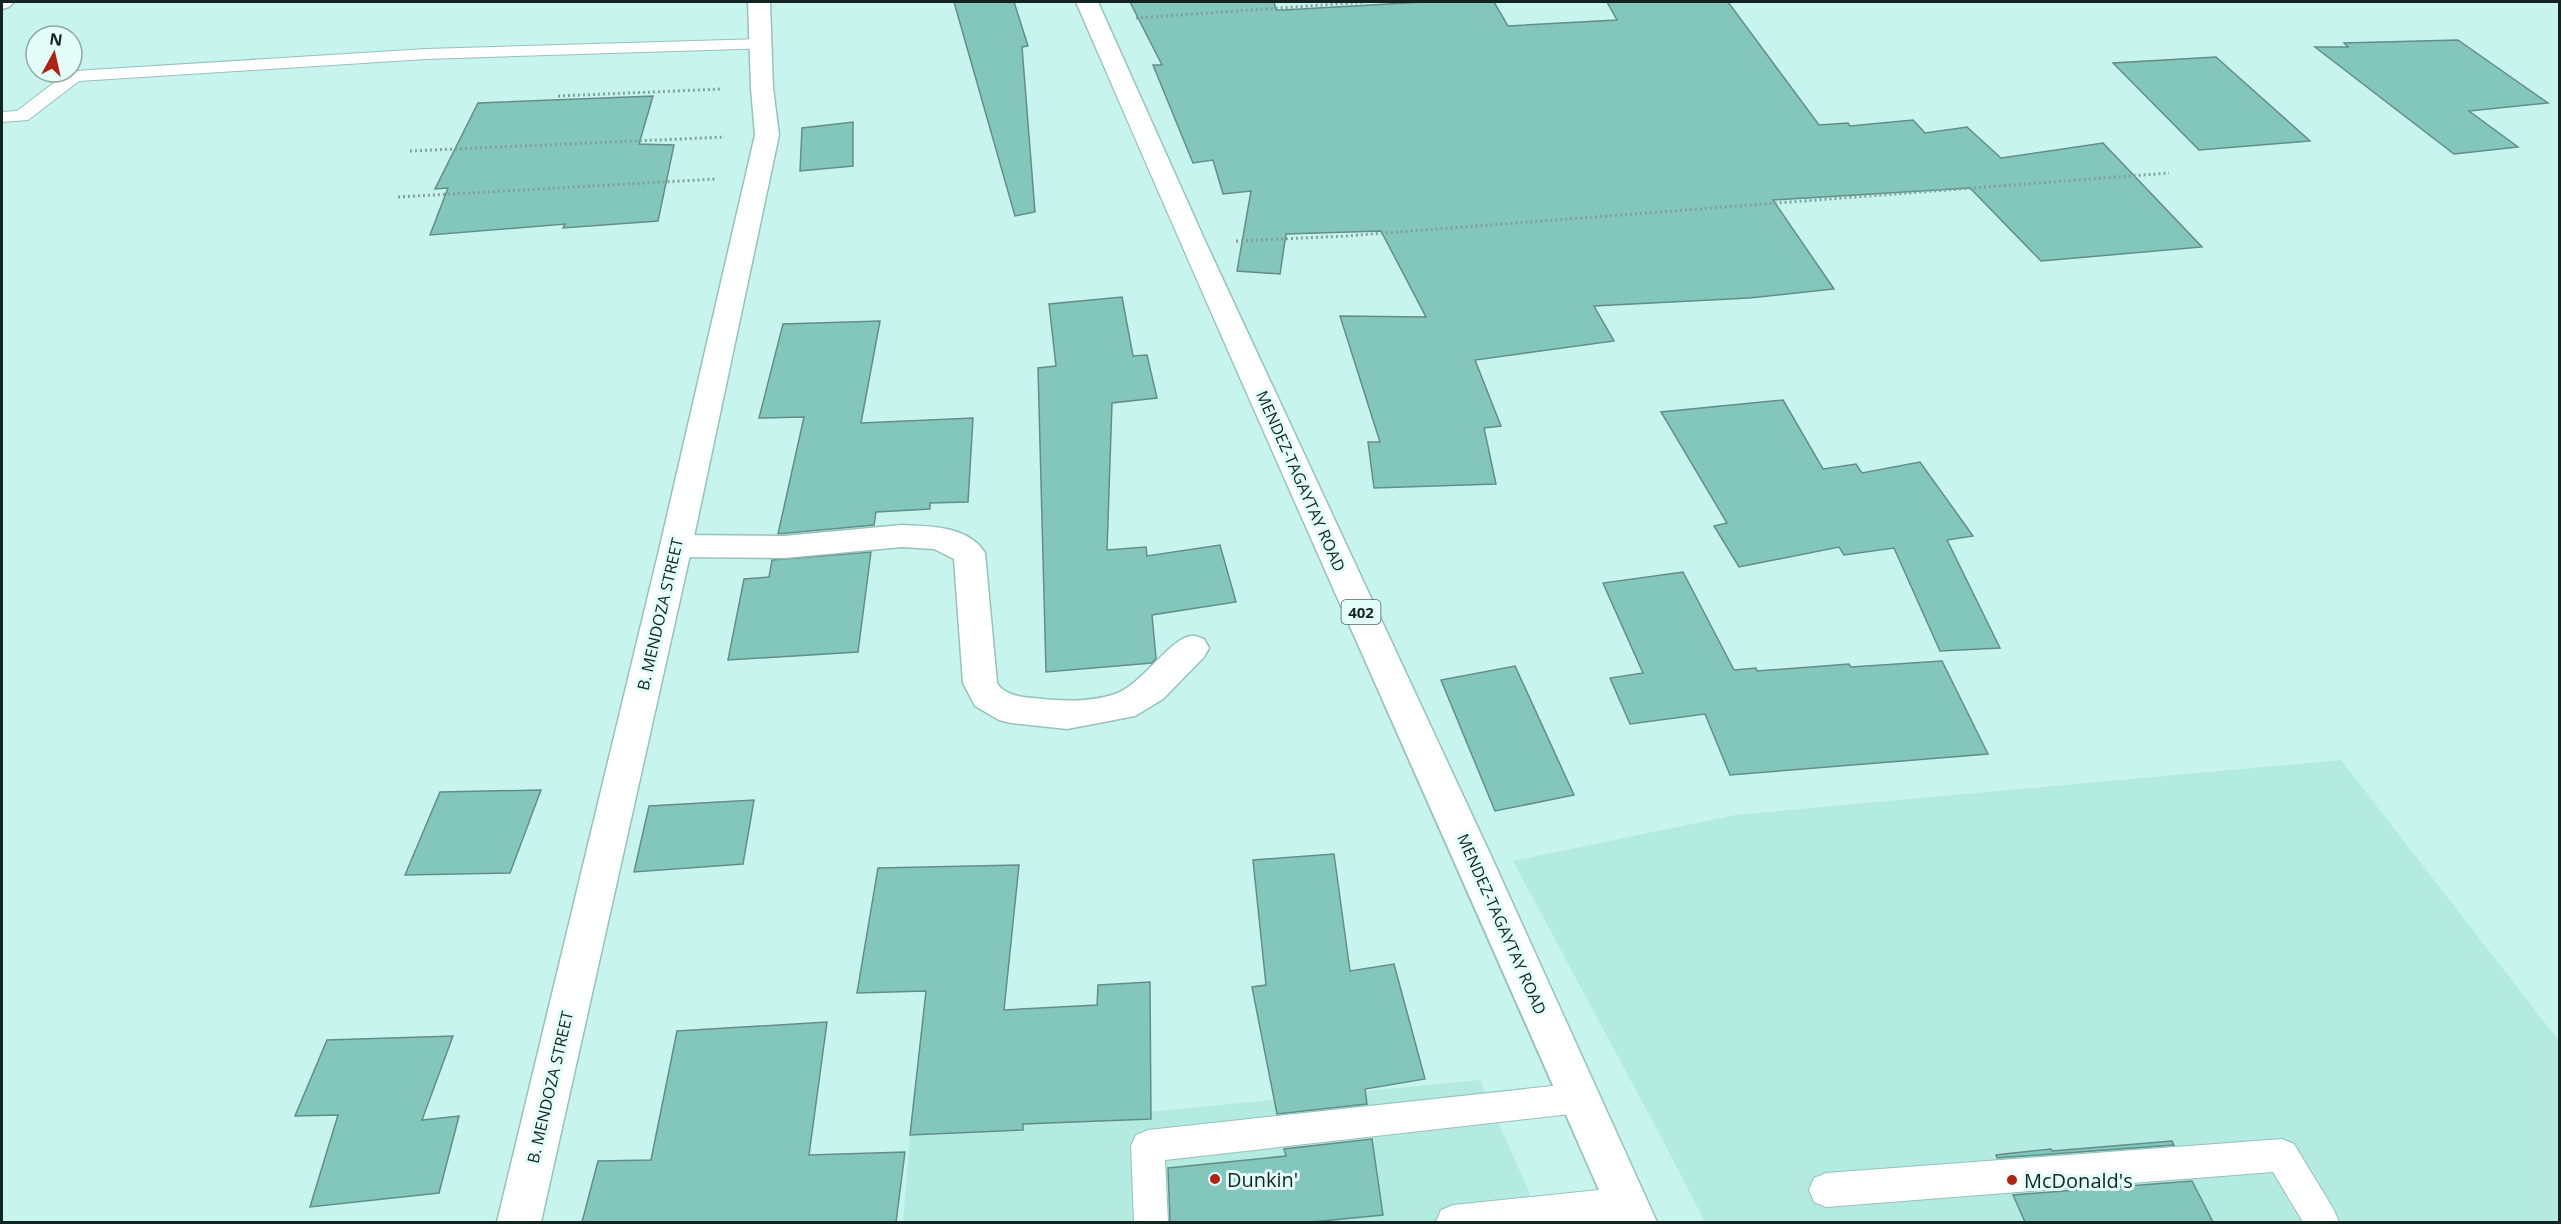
<svg xmlns="http://www.w3.org/2000/svg" width="2561" height="1224" viewBox="0 0 2561 1224" font-family="'Open Sans',sans-serif">
	<style>
		.built { fill: #b3ebe1 }
		.building { fill: #83c6bb; stroke: #638e87; stroke-width: 1.5 }
		.lines { fill: none; stroke-linecap: round; stroke-linejoin: round }
		.service-casing { stroke: #95c2ba; stroke-width: 2 }
		.minor-casing { stroke: #95c2ba; stroke-width: 3 }
		.tertiary-casing { stroke: #95c2ba; stroke-width: 3 }
		.primary-casing { stroke: #95c2ba; stroke-width: 3 }
		.path { stroke: #80a29c; stroke-width: 3; stroke-dasharray: 2 3; stroke-linecap: butt }
		.service { fill: #fff; fill-rule: evenodd }
		.minor { fill: #fff; fill-rule: evenodd }
		.tertiary { fill: #fff; fill-rule: evenodd }
		.primary { fill: #fff; fill-rule: evenodd }
		.poi-dot { fill: #b12215; stroke: #e3fef9; stroke-width: 2 }
		.labels { text-anchor: middle; dominant-baseline: central; stroke-width: 6; stroke-linejoin: round; paint-order: stroke }
		.shield { fill: #e3fef9; stroke: #516662; stroke-width: 1.5 }
		.shield-label { font-size: 15px; font-weight: bold; fill: #132522 }
		.street-label { font-size: 16px; fill: #132522; stroke: #e3fef9 }
		.near-poi-label { font-size: 20px; fill: #132522; stroke: #e3fef9; text-anchor: start }
	</style>
	<rect width="100%" height="100%" fill="#c7f5ed"/>
	<!-- built -->
	<path class="built" d="M2341,760L2559,1041V1222H1705L1661,1137L1513,861L1735,815Z
		M1480,1080L1542,1222H903L910,1135Z"/>
	<!-- building -->
	<path class="building" d="M954,2H1014L1028,46L1022,47L1035,212L1015,216Z
		M1130,2H1274L1276,10H1283L1423,2H1494L1508,26L1617,20L1607,2H1728L1819,125L1848,123L1850,126L1913,120L1925,133L1967,127L2001,158L2103,143L2202,247L2041,261L1970,188L1773,200L1834,289L1749,298L1594,306L1614,341L1475,360L1501,426L1484,428L1496,484L1374,488L1368,442H1380L1340,316L1426,317L1381,231L1286,234L1280,274L1237,271L1251,191L1223,194L1213,160L1193,163L1153,65H1162Z
		M2458,40L2548,103L2469,111L2518,147L2454,154L2315,47H2348L2344,43Z
		M2216,57L2310,141L2199,150L2113,63Z
		M653,96L639,144L674,145L658,221L563,228L565,224L430,235L448,188L435,189L478,103Z
		M853,122V166L800,171L802,128Z
		M1122,297L1133,356L1147,355L1157,398L1112,403L1107,550L1146,547L1147,556L1220,545L1236,602L1152,615L1156,658L1152,663L1046,672L1038,368L1056,366L1049,304Z
		M880,321L861,423L973,418L968,502L930,503V509L876,512L874,525L778,534L804,417L759,418L783,324Z
		M1783,400L1823,469L1856,464L1862,473L1920,462L1973,536L1947,540L2000,648L1940,651L1894,548L1844,555L1839,547L1739,567L1714,526L1727,523L1661,412Z
		M871,552L858,652L728,660L744,579L769,577L772,560Z
		M1683,572L1734,670L1756,668L1757,671L1849,664L1851,667L1942,661L1988,754L1730,775L1705,714L1630,724L1610,678L1643,673L1603,583Z
		M1515,666L1574,795L1495,811L1441,680Z
		M541,790L510,873L405,875L440,792Z
		M754,800L743,864L634,872L649,806Z
		M1334,854L1350,971L1394,964L1425,1079L1365,1089L1367,1104L1277,1114L1252,987L1266,985L1253,860Z
		M1019,865L1004,1010L1097,1005L1098,985L1150,982L1151,1119L1023,1124V1130L910,1135L926,991L857,993L878,868Z
		M827,1022L809,1155L905,1152L896,1222H582L598,1161L651,1160L677,1031Z
		M453,1036L422,1120L459,1116L439,1193L310,1207L338,1115L295,1116L327,1040Z
		M1372,1139L1383,1215L1311,1222H1170L1168,1168L1286,1156L1284,1149Z
		M2172,1141L2174,1145L1997,1158L1996,1155L2051,1149L2052,1151Z
		M2192,1181L2213,1222H2025L2013,1195Z"/>
	<g class="lines">
		<defs>
			<path id="service" d="M762,39L768,40L770,44L768,48L426,59L79,81L28,120L2,122V112L17,111L68,72L74,71L426,49Z
				M1580,1083L1592,1087L1596,1098L1592,1109L1580,1113L1165,1160L1168,1222H1134L1131,1146L1136,1135L1148,1130Z
				M2282,1139L2294,1144L2334,1210L2339,1222H2303L2273,1172L1826,1207L1814,1202L1809,1190L1814,1178L1826,1173Z
				M1627,1187L1639,1192L1644,1204L1639,1216L1627,1221L1436,1222L1441,1210L1453,1205Z"/>
			<path id="minor" d="M2,2H14L9,7L2,9Z
				M902,525C929,526 969,526 985,553L997,683C1004,695 1021,697 1033,698C1060,701 1089,703 1115,694C1142,685 1170,638 1191,636C1195,635 1200,638 1204,639L1209,648L1204,657L1163,699L1135,716L1067,729L1011,723L999,720L975,706L963,683L954,559L934,549L902,547L784,558L676,557L665,554L660,546L665,538L676,535L784,536Z"/>
			<path id="tertiary" d="M748,2H770L773,88L779,135L692,546L541,1222H497L660,546L755,135L751,88Z"/>
			<path id="primary" d="M1076,2H1098L1206,243L1492,858L1657,1222H1613C1435,815 1252,410 1076,2Z"/>
		</defs>
		<!-- service casing -->
		<use href="#service" class="service-casing"/>
		<!-- minor casing -->
		<use href="#minor" class="minor-casing"/>
		<!-- tertiary casing -->
		<use href="#tertiary" class="tertiary-casing"/>
		<!-- primary casing -->
		<use href="#primary" class="primary-casing"/>
		<!-- path -->
		<path class="path" d="M1136,18L1366,2
			M558,96L722,89
			M410,151L725,137
			M398,197L716,179
			M1236,241L1346,236L2169,173"/>
		<!-- service -->
		<use href="#service" class="service"/>
		<!-- minor -->
		<use href="#minor" class="minor"/>
		<!-- tertiary -->
		<use href="#tertiary" class="tertiary"/>
		<!-- primary -->
		<use href="#primary" class="primary"/>
	</g>
	<!-- markers -->
	<g class="poi-dot">
		<circle cx="1215" cy="1179" r="6"/>
		<circle cx="2012" cy="1180" r="6"/>
	</g>
	<g class="labels">
		<!-- shield labels -->
		<rect class="shield" x="1341.5" y="600" width="39" height="24" rx="4.5"/>
		<g class="shield-label">
			<text x="1361" y="612">402</text>
		</g>
		<!-- street labels -->
		<g class="street-label">
			<text transform="translate(1301 481) rotate(66)">MENDEZ-TAGAYTAY ROAD</text>
			<text transform="translate(660 614) rotate(-77)">B. MENDOZA STREET</text>
			<text transform="translate(1502 924) rotate(66)">MENDEZ-TAGAYTAY ROAD</text>
			<text transform="translate(550 1087) rotate(-77)">B. MENDOZA STREET</text>
		</g>
		<!-- near-poi labels -->
		<g class="near-poi-label">
			<text x="1227" y="1179">Dunkin'</text>
			<text x="2024" y="1180">McDonald's</text>
		</g>
	</g>
	<!-- border -->
	<rect width="2561" height="1224" fill="none" stroke="#132522" stroke-width="6"/>
	<!-- north arrow -->
	<g transform="translate(54 54) rotate(8)"><circle r="28" fill="#e3fef9" stroke="#90a7a3" stroke-width="1.5"/>
	<path d="M0-4.5L10 22L0 15L-10 22Z" fill="#b12215"/>
	<text y="-9" font-size="16" font-weight="bold" text-anchor="middle" fill="#132522">N</text>
	</g>
</svg>
